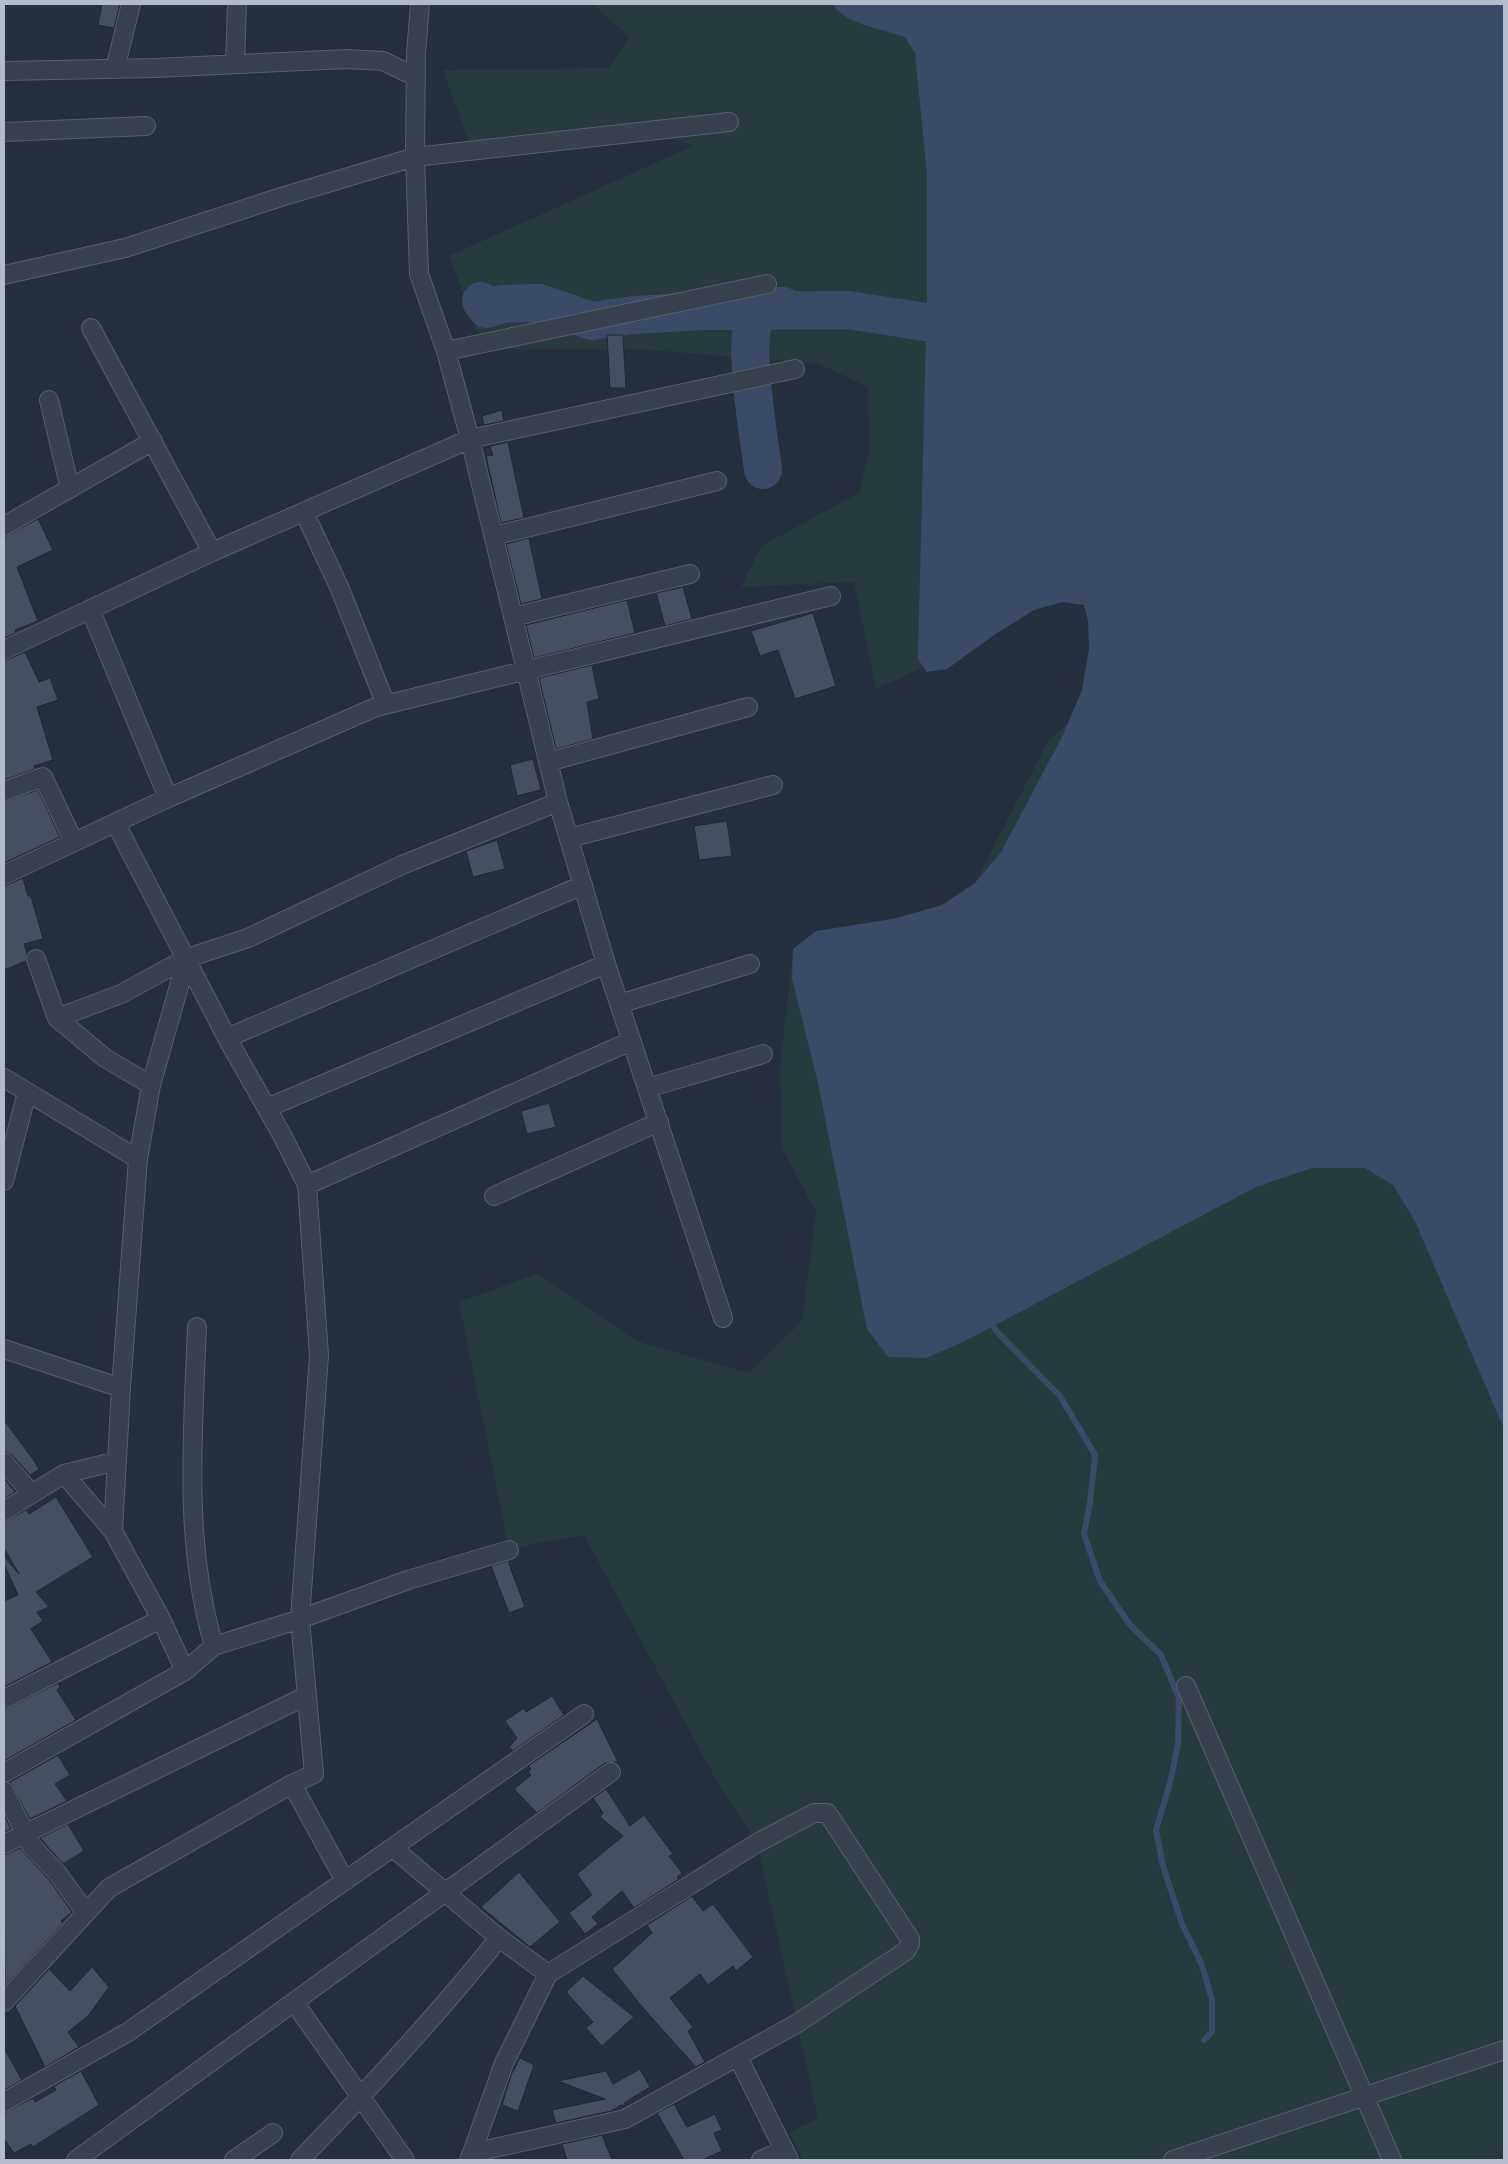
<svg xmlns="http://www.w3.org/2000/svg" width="1508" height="2164" viewBox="0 0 1508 2164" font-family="'Fira Sans Condensed',sans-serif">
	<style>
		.green { fill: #273b3f }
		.water { fill: #3b4b67 }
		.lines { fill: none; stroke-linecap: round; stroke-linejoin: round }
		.stream { stroke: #3b4b67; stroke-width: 6 }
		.river { stroke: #3b4b67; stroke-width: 38 }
		.building { fill: #444f60; stroke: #202835 }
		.minor-casing { stroke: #575f6c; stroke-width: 20 }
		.minor { stroke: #39414e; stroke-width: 18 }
	</style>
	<rect width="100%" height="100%" fill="#252f3e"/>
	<!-- green -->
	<path class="green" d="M593,4H1504V2160H803L789,2133L818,2118L757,1843L714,1776L584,1535L509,1549L459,1302L537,1274L637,1341L748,1373L802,1321L816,1212L782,1148L780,1069L793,949L816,931L893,919L942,905L975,883L1048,741L1173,630L1084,605L1062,602L1034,610L997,633L876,689L854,582L741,587L761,546L859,493L869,452L868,387L819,364L651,350L484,349L449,256L695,145L624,126L474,156L443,70L609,68L629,37Z"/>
	<!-- water -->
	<path class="water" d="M833,4H1504V1429L1415,1221L1393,1185L1365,1168H1312L1256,1187L963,1342L926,1358L888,1357L867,1329L818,1083L792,978L793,949L816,931L893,919L942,905L975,883L1001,852L1062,737L1082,690L1089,649L1088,621L1084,605L1062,602L1034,610L997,633L947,669L927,672L918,659L927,294V174L915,53L905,37C888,31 840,22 833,4Z"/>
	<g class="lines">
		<!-- stream -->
		<path class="stream" d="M989,1319L997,1332L1060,1396L1095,1455L1090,1503L1084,1534L1100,1581L1130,1625L1161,1655L1179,1698L1178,1744L1171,1779L1156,1830L1163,1866L1182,1924L1202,1965L1212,2000V2032L1204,2040"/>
		<!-- river -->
		<path class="river" d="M481,301L487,309L502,304L539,303L592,321L634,315L704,311L848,310L976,330
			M763,470C759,437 743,348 754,321C759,309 772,306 783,306"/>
	</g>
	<!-- building -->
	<path class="building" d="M102,4H120L114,28L98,25Z
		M607,335H623L626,388H610Z
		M502,410L504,421L484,425L482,416Z
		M508,442L524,518L501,523L486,456L493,455L490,446Z
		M38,519L53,550L17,567L38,621L15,630L16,633L4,638V537Z
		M529,538L542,599L521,604L506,544Z
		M683,587L692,619L665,626L656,593Z
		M627,600L635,633L534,658L526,625Z
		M813,613L836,686L795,699L778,650L760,656L751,631Z
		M25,652L39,682L50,678L58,700L37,707L53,760L34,766L35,769L4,780V661Z
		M592,665L599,699L587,702L593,739L556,749L539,678Z
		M533,759L541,790L517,796L510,765Z
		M38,790L60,837L4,863V801Z
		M727,821L732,856L699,860L694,826Z
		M497,840L505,869L473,877L466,851Z
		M23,878L28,896H31L43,939L24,944L27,953L26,961L4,970V886Z
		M549,1103L556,1127L527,1134L521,1111Z
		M4,1420L35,1462L39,1470L30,1475L12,1455L4,1451Z
		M4,1478L15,1492L4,1499Z
		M56,1497L93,1557L36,1592L49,1607L37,1612L43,1621L31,1629L52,1662L4,1687V1601L18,1595L4,1564V1559L5,1558L19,1574L4,1548V1522L26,1510L29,1514Z
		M508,1561L525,1607L509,1613L491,1566Z
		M58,1683L60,1687L57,1690L76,1720L4,1761V1710Z
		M552,1696L564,1715L513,1751L509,1747L517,1738L505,1721L524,1708L526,1712Z
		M597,1719L618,1762L605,1763L537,1813L514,1789L531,1775L528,1771L531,1769L528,1766Z
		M58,1755L70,1775L55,1784L67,1801L30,1819L10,1782Z
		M606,1789L630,1826L644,1815L673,1854L669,1856L682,1873L677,1877L679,1879L634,1908L622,1891L592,1917L598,1924L585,1934L569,1913L592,1895L577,1874L623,1836L600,1817L603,1813L593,1798Z
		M4,1814L11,1829L4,1832Z
		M68,1824L84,1851L63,1864L40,1838Z
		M20,1848L50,1881L72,1912L61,1921L63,1923L5,1986L4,1855Z
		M519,1872L560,1922L530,1947L481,1907Z
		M692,1896L703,1911L713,1904L753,1957L736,1971L733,1966L708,1985L700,1974L670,1998L693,2027L688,2031L705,2062L696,2067L643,2008L612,1969L652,1933L647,1925Z
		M92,1967L109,1987L88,2016L68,2032L79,2047L45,2067L15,2006L49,1969L70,1991Z
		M583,1976L634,2017L602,2046L586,2028L593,2022L566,1992Z
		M4,2048L22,2080L4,2090Z
		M520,2058L534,2065L518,2111L502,2105L511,2075Z
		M640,2069L650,2087L624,2103L626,2106L621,2105L611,2111L556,2123L552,2110L605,2099L558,2081L606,2071L613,2084Z
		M81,2071L99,2105L33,2147L31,2144L14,2153L4,2139V2113L33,2098L35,2102L56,2090L54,2086Z
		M674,2104L687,2127L715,2114L722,2130L714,2133L722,2151L702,2160H684L657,2113Z
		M602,2135L612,2160H567L562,2144Z"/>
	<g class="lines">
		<defs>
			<path id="minor" d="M420,4L416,54L415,157L419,274L446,351L470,439L558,802L606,964L723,1318
				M235,64L237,4
				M115,69L131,4
				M4,71L155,68L347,59L383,61L416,77
				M4,132L146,126
				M4,275L125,248L281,197L415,157L729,122
				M91,328L212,552
				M446,351L767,284
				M49,400L70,489
				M304,512L340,589L386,705
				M4,526L153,441
				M494,536L717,481
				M90,609L168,798
				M513,617L690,574
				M4,650L212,552L470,439L795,369
				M548,762L748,707
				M4,791L43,777L74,842
				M569,838L773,785
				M4,875L168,798L376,707L831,596
				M36,959L57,1018L105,1058L151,1085
				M619,1004L750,964
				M57,1018L121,994L187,958L248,938L402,865L558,802
				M227,1038L583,885
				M4,1078L138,1159
				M647,1088L763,1054
				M267,1108L606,964
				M4,1181L27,1092
				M307,1185L631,1041
				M494,1196L659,1122
				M197,1327C193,1433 183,1543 214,1646
				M4,1349L121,1388
				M4,1462L32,1494
				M64,1474L113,1531L161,1619L185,1671
				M4,1511L64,1474L117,1461
				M113,1531L121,1388L138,1159L151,1085L187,958
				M1186,1686L1392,2160
				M4,1699L161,1619
				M4,1773L185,1671L214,1646L300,1619L408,1580L509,1550
				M292,1784L345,1881
				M4,1791L31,1845L58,1874L86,1913
				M4,1844L306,1696
				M393,1848L499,1938L548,1974
				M4,2002L109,1888L292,1784L314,1774L300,1619L319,1355L307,1185L282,1135L227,1038L116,824
				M294,2002L405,2160
				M738,2057L789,2160
				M4,2102L128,2032L584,1714
				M76,2160L611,1772
				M234,2160L273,2133
				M300,2160C369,2089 437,2016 499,1938
				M469,2160L472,2153L625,2119L796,2024L906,1951L910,1944V1939L830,1817L827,1813H814L757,1843L548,1974L504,2063L472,2153
				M761,2160L784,2150
				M1173,2160L1504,2050"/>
		</defs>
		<!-- minor casing -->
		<use href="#minor" class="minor-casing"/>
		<!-- minor -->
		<use href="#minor" class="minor"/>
	</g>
	<!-- border -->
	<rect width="1508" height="2164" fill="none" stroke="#b5bcc9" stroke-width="10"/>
</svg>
